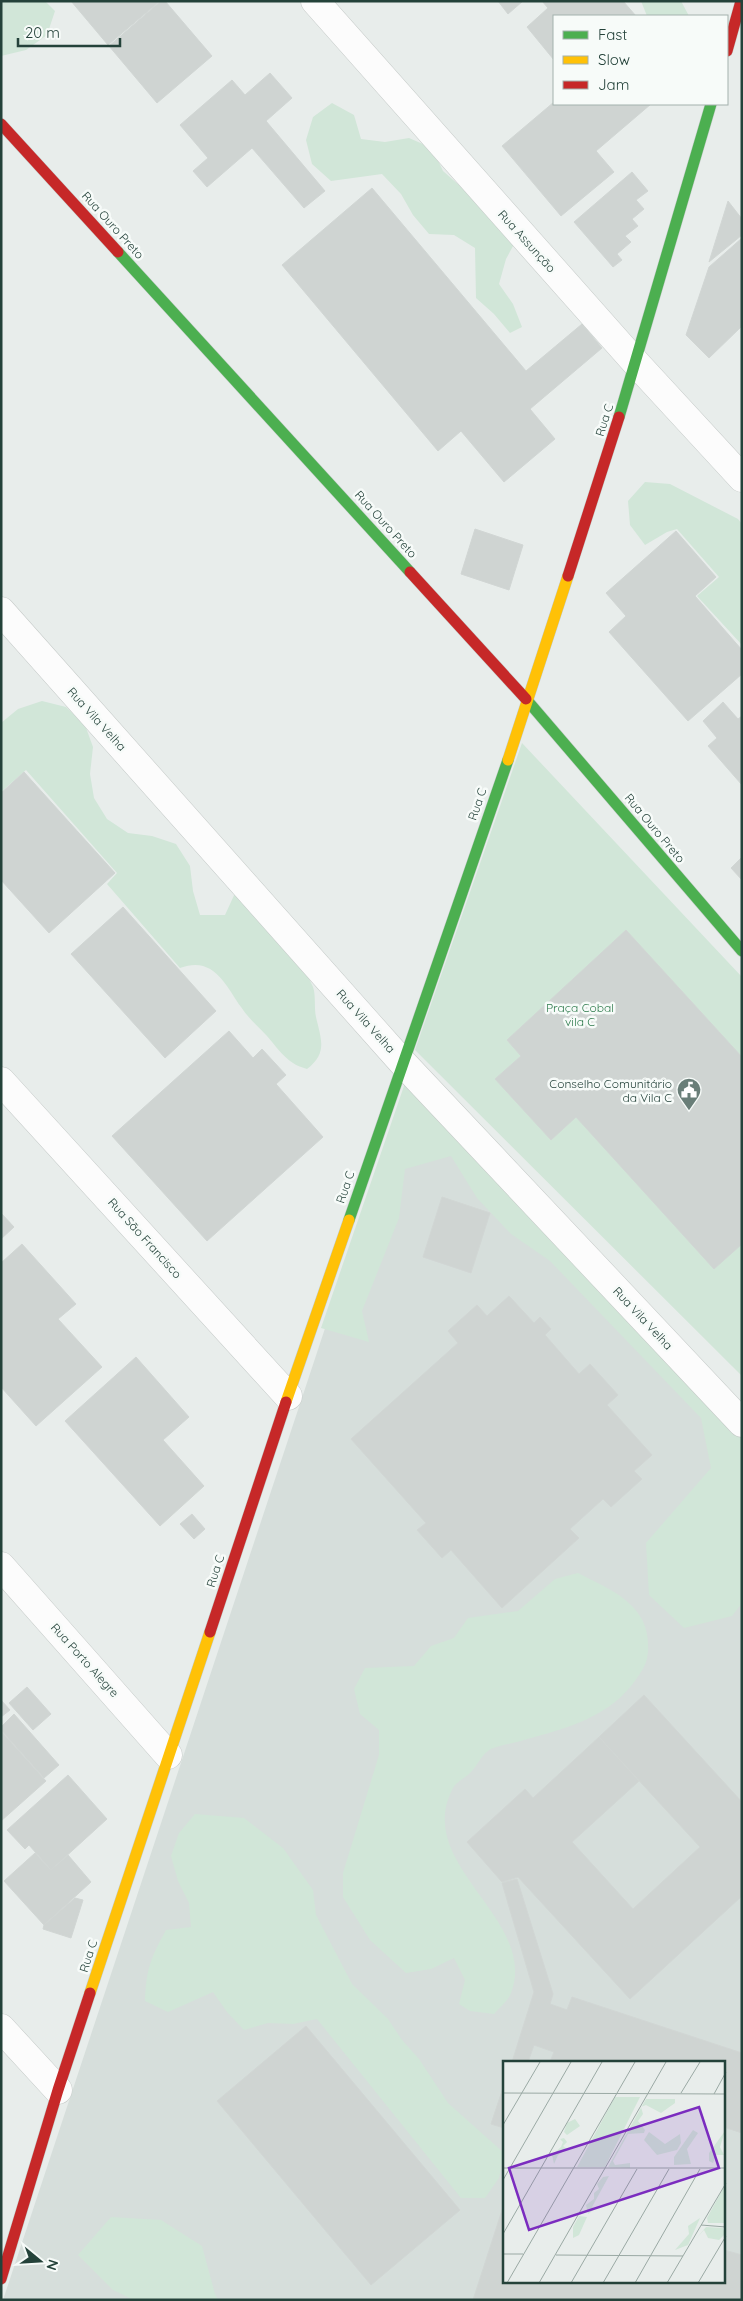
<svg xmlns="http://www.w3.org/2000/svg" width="743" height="2301" viewBox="0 0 743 2301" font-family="Quicksand,sans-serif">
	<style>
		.built { fill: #d6dedb; fill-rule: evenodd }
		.green { fill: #d1e6d8 }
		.building { fill: #cfd4d2; stroke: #d1d6d4 }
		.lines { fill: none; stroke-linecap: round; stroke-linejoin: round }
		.street-casing { stroke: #c5cac8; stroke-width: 29 }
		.fast-casing { stroke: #c3cbc8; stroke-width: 12 }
		.slow-casing { stroke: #c3cbc8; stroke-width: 12 }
		.jam-casing { stroke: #c3cbc8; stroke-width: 12 }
		.street { stroke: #fcfcfc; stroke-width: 28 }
		.fast { stroke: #4caf50; stroke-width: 11 }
		.slow { stroke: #ffc107; stroke-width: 11 }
		.jam { stroke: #c62828; stroke-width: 11 }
		.labels { text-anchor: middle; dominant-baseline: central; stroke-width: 5; stroke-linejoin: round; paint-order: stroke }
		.street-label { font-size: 12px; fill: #24423a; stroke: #f7fbf9 }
		.park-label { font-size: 12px; fill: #2d7a4b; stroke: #f7fbf9 }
		.poi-label { font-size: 12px; fill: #24423a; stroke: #f7fbf9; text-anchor: end }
		.inset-road { fill: none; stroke: #9aa9a4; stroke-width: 1 }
		.view { fill: #7b2cbf; fill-opacity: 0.15; stroke: #7b2cbf; stroke-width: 2.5 }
		.inset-edge { fill: none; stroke: #24423a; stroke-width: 2.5 }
	</style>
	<rect width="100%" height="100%" fill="#e8edeb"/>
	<!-- built -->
	<path class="built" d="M404,1090L742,1446V2300H3ZM504,2062H724V2282H504Z"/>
	<!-- green -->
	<path class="green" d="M1,1H45L55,11L47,35L26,50L1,56Z
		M641,1H681L689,16H647Z
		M332,103L354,115L361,139L385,142L409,138L432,148L443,171L518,237L506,259L499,284L513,304L522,327L510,333L494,314L476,298L475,248L454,235L429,234L413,215L401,194L382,174L331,181L312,164L306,140L313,117Z
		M645,482L670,484L738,519L742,524V645L697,596L719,577L677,529L667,532L645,545L630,525L628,501Z
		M42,701L66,707L85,725L93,747L90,774L94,798L107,819L128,833L152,836L176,844L190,866L193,891L200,915H225L236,891C264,920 297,949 313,987C316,995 314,1008 316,1017C321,1039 328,1053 307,1069C302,1067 297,1066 293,1063C282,1056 275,1045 267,1036C258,1026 248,1018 241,1007C226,986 214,955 180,968L107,884L117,873L26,770L1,792V723L18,709Z
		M522,743L742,977V1376L415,1050Z
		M405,1083L742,1438V1603L732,1616L684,1628L649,1595L646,1543L711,1468L701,1418L550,1261L511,1234L477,1198L451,1156L405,1169L399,1218L362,1311L369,1342L321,1328Z
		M578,1573C613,1591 651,1605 648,1651C647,1663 644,1668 637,1678C611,1717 567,1728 524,1740C515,1743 494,1746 488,1751C481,1756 477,1766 471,1772C466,1778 455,1782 452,1790C414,1866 539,1919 511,1993C508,2001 499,2008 494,2014L470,2011L459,2004L465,1980L454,1958L431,1969L406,1973L370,1940L343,1897V1873L379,1755V1730L360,1714L354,1689L365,1668L414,1666L431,1646L454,1638L468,1618L518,1611L555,1579Z
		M195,1814L244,1818L283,1848L313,1890L316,1915L352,1984L388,2019L402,2040L419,2059L448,2103L504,2153L499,2178L485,2198H461L317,2019L293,2024L268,2023L244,2030L227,2012L213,1992L168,2012L145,2001C146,1970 151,1957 166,1930L191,1927L189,1903L178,1881L171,1856L179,1833Z
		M111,2217L161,2220L202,2246L215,2294L218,2300H134L113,2290L78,2255Z"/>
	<!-- building -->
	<path class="building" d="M71,1H160L108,45Z
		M161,1H165L212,56L157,103L109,46Z
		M498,1H523L508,14Z
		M542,1H623L636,16H554V60L527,27L548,8Z
		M270,73L292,98L266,121L325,191L304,208L252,148L207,187L193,171L208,158L180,125L232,80L245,95Z
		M554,102V104H651L596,151L614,172L561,216L502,146Z
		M632,172L648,191L636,200L644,209L632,219L638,226L625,236L631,242L617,254L622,260L613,267L574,222Z
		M372,188L526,371L582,324L602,348L530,409L555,439L504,482L461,431L438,451L282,265Z
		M728,201L742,219V235L709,262Z
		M742,238V326L709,358L686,335L709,267Z
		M475,529L523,545L509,590L461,574Z
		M676,531L716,577L695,596L742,650V674L688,721L609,632L626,616L606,593Z
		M723,702L738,719L742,716V785L708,746L717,738L703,721Z
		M24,772L115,873L49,933L1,880V793Z
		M742,857V880L731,868Z
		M123,907L216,1011L165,1058L71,954Z
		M626,930L742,1057V1244L714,1269L576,1117L551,1140L495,1079L521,1056L507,1040Z
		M229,1031L253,1058L262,1049L286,1075L276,1084L323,1137L207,1241L112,1136Z
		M442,1197L490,1213L471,1273L423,1257Z
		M1,1213L14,1227L1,1239Z
		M22,1244L76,1304L58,1319L102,1367L36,1426L1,1387V1263Z
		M509,1296L534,1323L540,1317L551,1329L545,1335L579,1374L590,1364L618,1395L607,1405L652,1455L634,1471L642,1479L611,1507L603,1499L570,1529L579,1538L502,1608L451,1550L442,1558L417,1530L426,1523L351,1439L458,1343L448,1331L477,1305L487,1316Z
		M136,1357L189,1417L163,1440L204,1486L160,1526L65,1421Z
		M192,1514L205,1529L194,1539L180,1524Z
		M27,1687L51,1714L33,1730L9,1703Z
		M644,1695L742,1802V1896L630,1999L518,1877L502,1882L467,1842L525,1789L533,1798L599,1737L639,1781L572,1842L633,1909L700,1847L599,1737Z
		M1,1700L10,1710L1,1717Z
		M14,1714L59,1765L44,1778L1,1730V1727Z
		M1,1731L46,1781L1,1821Z
		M68,1775L107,1819L51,1870L29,1845L25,1849L7,1830Z
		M35,1853L51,1870L68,1855L91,1882L44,1925L4,1881Z
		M517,1879L553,1994L550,2004L567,2010L572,1997L742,2053V2133L724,2127V2062H550L554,2052L534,2045L528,2062H512L534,1992L502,1883Z
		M75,1898L83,1900L71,1938L43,1929L44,1925Z
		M306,2026L460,2210L371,2285L217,2101Z
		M504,2085V2128L491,2124Z
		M504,2204V2282H724V2250L742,2255V2300H473Z"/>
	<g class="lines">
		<defs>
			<path id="street" d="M315,1L636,363L742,478
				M1,611L402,1062L742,1423
				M1,1081L288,1396
				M1,1566L168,1755
				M1,2028L58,2090"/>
			<path id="fast" d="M118,252L410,572
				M619,417L711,104
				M526,699L742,951
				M349,1220L508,760"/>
			<path id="slow" d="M508,760L568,576
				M286,1402L349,1220
				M90,1993L210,1632"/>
			<path id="jam" d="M727,51L741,1
				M1,124L118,252
				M410,572L526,699
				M568,576L619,417
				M210,1632L286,1402
				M1,2279L58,2090L90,1993"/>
		</defs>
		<!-- street casing -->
		<use href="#street" class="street-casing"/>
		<!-- fast casing -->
		<use href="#fast" class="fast-casing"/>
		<!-- slow casing -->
		<use href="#slow" class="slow-casing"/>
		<!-- jam casing -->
		<use href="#jam" class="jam-casing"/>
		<!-- street -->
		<use href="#street" class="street"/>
		<!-- fast -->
		<use href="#fast" class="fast"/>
		<!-- slow -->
		<use href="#slow" class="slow"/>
		<!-- jam -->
		<use href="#jam" class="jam"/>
	</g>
	<!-- icons -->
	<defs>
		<symbol id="civic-pin" viewBox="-11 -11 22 30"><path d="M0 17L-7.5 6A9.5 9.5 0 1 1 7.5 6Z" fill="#697e78" stroke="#f7fbf9"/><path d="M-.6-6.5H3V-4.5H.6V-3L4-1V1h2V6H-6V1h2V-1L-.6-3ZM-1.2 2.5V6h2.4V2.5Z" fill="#fff"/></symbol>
	</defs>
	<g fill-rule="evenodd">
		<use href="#civic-pin" x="675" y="1076" width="28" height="38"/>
	</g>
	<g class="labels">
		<!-- street labels -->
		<g class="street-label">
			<text transform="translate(113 225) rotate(48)">Rua Ouro Preto</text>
			<text transform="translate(527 241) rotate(48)">Rua Assunção</text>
			<text transform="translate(604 420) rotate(-72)">Rua C</text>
			<text transform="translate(386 524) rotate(48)">Rua Ouro Preto</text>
			<text transform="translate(97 719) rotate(48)">Rua Vila Velha</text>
			<text transform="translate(477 804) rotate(-71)">Rua C</text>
			<text transform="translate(655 828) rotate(50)">Rua Ouro Preto</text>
			<text transform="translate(366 1021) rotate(48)">Rua Vila Velha</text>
			<text transform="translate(345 1187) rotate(-71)">Rua C</text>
			<text transform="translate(145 1238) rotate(48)">Rua São Francisco</text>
			<text transform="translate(643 1318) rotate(47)">Rua Vila Velha</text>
			<text transform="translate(215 1571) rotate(-72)">Rua C</text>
			<text transform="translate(85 1660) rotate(48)">Rua Porto Alegre</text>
			<text transform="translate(88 1956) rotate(-72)">Rua C</text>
		</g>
		<!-- park labels -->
		<g class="park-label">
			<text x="580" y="1007">Praça Cobal<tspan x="580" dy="14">vila C</tspan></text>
		</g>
		<!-- poi labels -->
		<g class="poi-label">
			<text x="672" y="1083">Conselho Comunitário<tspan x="672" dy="14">da Vila C</tspan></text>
		</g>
	</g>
	<!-- overview -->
	<g transform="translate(503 2061)">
		<rect width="222" height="222" fill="#e8edeb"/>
		<path d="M112,36H137L102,106H74ZM143,38H172V42L158,52L143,44L138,46L140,53L135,60L142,69L141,72L125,73L110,100L112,104L127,102V107L105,106ZM72,58L77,65L64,74L61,71L64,62ZM190,69L195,72L184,88L188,103L171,104V96ZM222,70L217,86L221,94H213L210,102L206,100V92ZM146,71L162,83L177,73L178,82L174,89L154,94L141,79ZM61,77L64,81L60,85L64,88L55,94L51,103L49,94L58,86L60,81L57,78ZM106,115L89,146L92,148L85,153L83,144L91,138V132L96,128L94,123L100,116ZM222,124V162H205L204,157ZM76,155L84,156L76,174L70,177V166ZM197,157L185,184L172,189L186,173L185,165ZM203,166L220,167L222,173L216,179L205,177L201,169L192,179Z" fill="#d1e6d8"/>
		<path class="inset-road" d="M0,32L223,33M178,32L197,1M211,33L223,11M0,64L37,1M0,107H223M0,119L68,1M198,164L223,166M0,173L99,1M0,193H20M53,194L180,195M4,222L132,1M36,222L163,1M68,222L134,108M100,222L166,108M132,222L197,108M164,222L223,122M195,222L223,175"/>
		<path class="view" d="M196,46L216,107L26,169L6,107Z"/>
		<rect width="222" height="222" class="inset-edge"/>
	</g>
	<!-- border -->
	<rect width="743" height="2301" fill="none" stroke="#24423a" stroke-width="5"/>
	<!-- legend -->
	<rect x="553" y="15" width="175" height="90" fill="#f7fbf9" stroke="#a3b1ad"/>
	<rect x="563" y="31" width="25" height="8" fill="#4caf50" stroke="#a3b1ad"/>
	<text x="598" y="40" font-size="15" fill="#24423a">Fast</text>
	<rect x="563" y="56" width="25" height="8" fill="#ffc107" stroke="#a3b1ad"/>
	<text x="598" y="65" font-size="15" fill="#24423a">Slow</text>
	<rect x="563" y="81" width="25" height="8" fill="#c62828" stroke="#a3b1ad"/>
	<text x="598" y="90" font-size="15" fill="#24423a">Jam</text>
	<!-- north arrow -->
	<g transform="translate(40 2261) rotate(108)" stroke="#f7fbf9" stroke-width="4" paint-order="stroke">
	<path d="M0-4L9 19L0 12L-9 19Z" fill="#24423a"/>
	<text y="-8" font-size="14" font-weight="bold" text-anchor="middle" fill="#24423a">N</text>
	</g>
	<!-- scale -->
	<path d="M18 38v8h102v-8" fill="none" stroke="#24423a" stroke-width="2.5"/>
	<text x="25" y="38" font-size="15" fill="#24423a" stroke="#f7fbf9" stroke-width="4" paint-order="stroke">20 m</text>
</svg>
